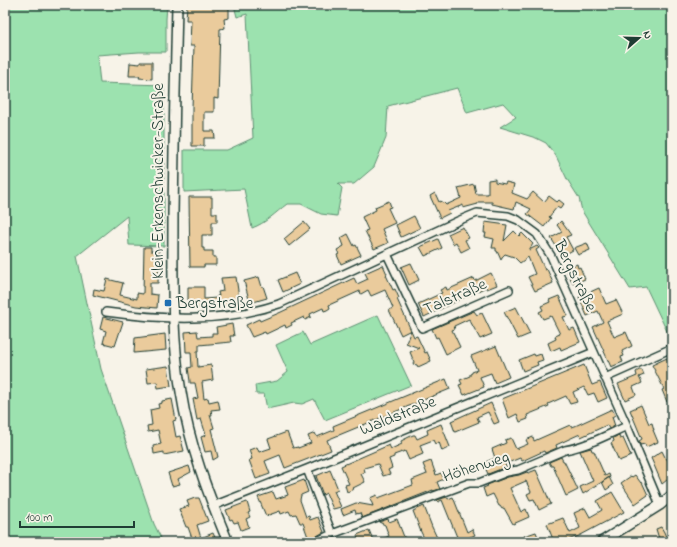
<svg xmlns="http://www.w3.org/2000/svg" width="677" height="547" viewBox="0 0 677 547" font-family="'Indie Flower',sans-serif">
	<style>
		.built { fill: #f3e7d1 }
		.green { fill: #9ce2af; stroke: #5e9072 }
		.building { fill: #eacb9c; stroke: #1f3d34 }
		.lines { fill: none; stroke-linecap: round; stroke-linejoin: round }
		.street-casing { stroke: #1f3d34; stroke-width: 10 }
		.secondary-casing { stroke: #1f3d34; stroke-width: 12 }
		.street { stroke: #f7f3e8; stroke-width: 7 }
		.secondary { stroke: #f7f3e8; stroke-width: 9 }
		.poi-dot { fill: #1f6fb2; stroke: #f7f3e8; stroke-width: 1.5 }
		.labels { text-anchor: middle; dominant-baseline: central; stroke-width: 4; stroke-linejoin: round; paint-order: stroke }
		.street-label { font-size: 17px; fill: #1f3d34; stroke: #f7f3e8 }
		.poi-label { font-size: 17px; fill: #1f3d34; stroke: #f7f3e8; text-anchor: start }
	</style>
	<rect width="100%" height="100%" fill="#f7f3e8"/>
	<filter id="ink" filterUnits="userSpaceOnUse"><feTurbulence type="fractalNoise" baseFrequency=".025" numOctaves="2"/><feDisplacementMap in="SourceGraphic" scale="8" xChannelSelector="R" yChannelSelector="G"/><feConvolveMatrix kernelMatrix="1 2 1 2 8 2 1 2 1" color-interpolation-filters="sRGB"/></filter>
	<g filter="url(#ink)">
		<!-- built -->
		<path class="built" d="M672,494V542H608Z"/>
		<!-- green -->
		<path class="green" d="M5,5H167L166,19V52H139L97,55L100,83L164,85V246L129,245L127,216L77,256L101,369L154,524L163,542H5Z
			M234,5H672V342L646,287L630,289L582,211L579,198L567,179L556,156L546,143L536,138L500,127L516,117L503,103L467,113L457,88L388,106L386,138L374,167L354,184H338L342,188L337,216L321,214L301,204H287C275,213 266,223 252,228L244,189L184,192V150H227L253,138L247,14L237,17Z
			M378,315L411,385L325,420L314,399L302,404L294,403L267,409L264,394H256L255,385L277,381L288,372L276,345L303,332L310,345Z"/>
		<!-- building -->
		<path class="building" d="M187,5H229V18L224,19L225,28L220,29L218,99L214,98V112H204V131H214L215,138H204V146H192V108L194,46H190L191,20H186Z
			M140,62H152V79L139,78L140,76H129L130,63L140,64Z
			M495,179V182L505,184L506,182L514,184L512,193L527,199L533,192L544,202L549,196L557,202L559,200L564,204L560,209L557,207L549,217L551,218L544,227L527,214L531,209L516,202L514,209L492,204V202H478V204L463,208V205L448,211L450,213L440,218L430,196L435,193L439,202L441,201L442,202H443L446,205L461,198L458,188L474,184L476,194H488V180Z
			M189,197H212V213H217V222H212V235H202V248H204V251H213V257H216V265H204V267H190Z
			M389,201L391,207L388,208L395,223L382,229L388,243L374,249L365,231L368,230L362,217L376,210L375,207Z
			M414,216L420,228L401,237L396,225Z
			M561,221L571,235L566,237L573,250L562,256L551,238L562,232L557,225Z
			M304,222L310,229L289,246L284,239Z
			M485,222L507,225L504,241L514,231L519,236L522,233L533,244L529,250L537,246L539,248L536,250L545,270L547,269L553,283L535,291L528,277L535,274L528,257L520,263L514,257L505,254L502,257L501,260L497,251H496V248H492L494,239L485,237L486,233H484Z
			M463,227L469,238L465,240L469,248L461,252L456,242L453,244L448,234Z
			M348,234L354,246L356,245L361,255L341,264L337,255L339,254L337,250L344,246L341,238Z
			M438,239L442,248L425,256L420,247Z
			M587,243L590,250L578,255L574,248Z
			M144,247H151V251H159L158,283H150V294L158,295L157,308L136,306L93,295L94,289L104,291L107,279L123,283L120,295L137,299V293L143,294Z
			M411,263L419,280L409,285L401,267Z
			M577,264L578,268L580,267L585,279L573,284L566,269Z
			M383,265L387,274L386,275L393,290L395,289L399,298L397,299L414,337L417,336L425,353L427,352L431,361L418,367L417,365L413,364L414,362L410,352L419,348L406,343L411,330L401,335L389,310L393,308L385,290L371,296L368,290L361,294L360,291L329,305L330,308L327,310L324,311L323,308L310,314L311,317L305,320L304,317L291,323L292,325L286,328L285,325L266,334L265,332L252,337L246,325L259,319L260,321L279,313L354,278L357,284L368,279L365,273Z
			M295,273L300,284L283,292L278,280Z
			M491,273L497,285L487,289L486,287L424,317L418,304L442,293L440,290L446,287L447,290L474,278L475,281Z
			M236,277L240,304L223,307H218V305H204V308H188V287H204V299L217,298V296H219L218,292L223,291L221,278Z
			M259,277L262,287L263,286L267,298L250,303L244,281Z
			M599,288L606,304L616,300L623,314L607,321L614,337L626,332L632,346L622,351L624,356L621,357L623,362L611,367L593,327L603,322L598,311L587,316L579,297Z
			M559,296L568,316L563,317L569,330L574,328L580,342L561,350L560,347L551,351L548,343L556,339L555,336L560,334L551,316L543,319L539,312L543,310L541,306L550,302L549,300Z
			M516,307L530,334L518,339L504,312Z
			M474,311L477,315L482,313L492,334L480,339L469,319L454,326L455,329L452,330L460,347L446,354L438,337L436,338L432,329Z
			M103,317L123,322L115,346L103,343L106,331L100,329Z
			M232,324L234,336H230L231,342L199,345V351H197L198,367L211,365L213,380L202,382L204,399L208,398L209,402L218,400L220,409L211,410L212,415H210L214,428L211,429L218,457L213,460L211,451L205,452L201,437L206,435L201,419L197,420L196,415L193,399L198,398L195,383H190V381L188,368L192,367L191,352H186L185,332L197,331L198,337L212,336V333H217L216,327Z
			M165,334L166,350L134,353L135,338Z
			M496,346L509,377L495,383L491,373L480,377L484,387L464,395L459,385L462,384L460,380L470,376V374L472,373V372L477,370L471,356Z
			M534,354L535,356L541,354L543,360L537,362L538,365L523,371L519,360Z
			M667,358L672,370V400L667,402L662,390L664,389L652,365Z
			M584,365L592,385L600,382L607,398L598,402L594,393L588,395L584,387L573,392L577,402L570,404L566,396L548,404L549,406L527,415L528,419L520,422L517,414L509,418L502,399Z
			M168,366L171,386L158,388L157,382L148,383L146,369Z
			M639,370H642L644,375L639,377L642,383L633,387L636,395L625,400L618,384L637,376L636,372Z
			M446,379L450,389L327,440L331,450L285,468L280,455L265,461L270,474L256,479L249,460L252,459L249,450L257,447L259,452L271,448L268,439L287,432L293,448L298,447V448L311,443L308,436L315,433L317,437L334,430L333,426Z
			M172,399L176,420L173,421L176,437L180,436L184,451L164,455V452L154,454L153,446L161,444L158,430L148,432L147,426L152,425L150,410L159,408L158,404L162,403V401Z
			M491,403L499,422L494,424L488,412L477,417L479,422L455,432L451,421Z
			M641,405L649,424L652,423L654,430H653L658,442L646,447L645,444L640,445L639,441L642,439L630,410Z
			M612,409L615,415L612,417L615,426L609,429L607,425L581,437L580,434L556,445L557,448L545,453L544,451L522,461L520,458L505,464L506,467L488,474L483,463L495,458L492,449L506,443L505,440L511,438L516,449L528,444L526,440L533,437L534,441L570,425L571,427L575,426Z
			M441,424L450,447L442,451L439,442L435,444L433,440L420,445L423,454L411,459L409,460L405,451L394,455V457L389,459L392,468L388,470L390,474L383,476L378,464L364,468L365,472L361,474L365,482L353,488L354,489L347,492L345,485L349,484L341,466L389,445L391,449L402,444L401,441L413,435H415L417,439L428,434L427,430Z
			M619,435L620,439L623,438L631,456L619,461L611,443L614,441L613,438Z
			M591,448L592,451H594L605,476L609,474L610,477L602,482L609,477L613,485L606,490L602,482L583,494L580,487L593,481L580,451Z
			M662,451L665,457L672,465V476L662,484L651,458Z
			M561,457L563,461H564L578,490L566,496L553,466H551L549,462Z
			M431,461L436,475L441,473L444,479L437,482L440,489L433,491V490L362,518L360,513L356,514L355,510L343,515L341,509L356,503L373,506L370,498L377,495L378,498L413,485L412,480L427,474L423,464Z
			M189,466L191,472L178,479L180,484L172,486L168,473Z
			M330,470L338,489L334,491L341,507L333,509L326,493L323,495L316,476Z
			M536,470L551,504L539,510L534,499L530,500L527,494L531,492L526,481L510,488L521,512L526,509L529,517L513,524L504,508L502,509L500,506H499L493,494L486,497L483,488L488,486L487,485L508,477L519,475L527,472L528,473Z
			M635,475L641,483L642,482L648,495L635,504L621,483L631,476L632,477Z
			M304,480L308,492L301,495L300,500L306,517L309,516L310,520L318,517L324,532L313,538L311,542H296L308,537L303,523H300L296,514L291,515L289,511L281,514L280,511L266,516L258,497L273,492L276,499L288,495L285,487Z
			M612,492L624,512L579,536L562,542H554L547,524L563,518L570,533L580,528L574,513L585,508L590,517L597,513L602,510L597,501Z
			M447,497L448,499L453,497L467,532L472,529L475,535L465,539L467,542H459L442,500L438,502L437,500Z
			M195,498H199L208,521L197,525L201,538L213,533L217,542H192L193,541L188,527H186L179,509L189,506L187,501Z
			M247,502L250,512L248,513L250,517L246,519L249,527L241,530L238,522L234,523L232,519L230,520L226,510Z
			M424,506L432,527L439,542H426L421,532L413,511Z
			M388,519L389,522L397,519L406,542H376L389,536L385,525L379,522Z
			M661,527L664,532L668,542H660L656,529Z
			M369,530L374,542H359L357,535Z
			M536,532L540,542H526L524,536Z"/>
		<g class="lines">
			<defs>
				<path id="street" d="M387,254L422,328L509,290
					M106,312C164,320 222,323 279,304L460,220L477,213L508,216L518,220L537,234L551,256L627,426L660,505
					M605,378L670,349L672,353
					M307,469L332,534L469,483H479L507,472L518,470L565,450C587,446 607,435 627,426
					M213,506L307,469L594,352
					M316,542L332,534"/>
				<path id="secondary" d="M177,5C175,75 174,144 173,214C173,273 171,333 181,392C189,444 208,494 228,542
					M601,542L660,505L672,495"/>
			</defs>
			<!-- street casing -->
			<use href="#street" class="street-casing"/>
			<!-- secondary casing -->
			<use href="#secondary" class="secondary-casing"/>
			<!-- street -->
			<use href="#street" class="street"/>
			<!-- secondary -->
			<use href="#secondary" class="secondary"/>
		</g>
	</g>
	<!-- markers -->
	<rect class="poi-dot" x="164" y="299" width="8" height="8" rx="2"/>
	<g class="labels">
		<!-- street labels -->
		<g class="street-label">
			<text transform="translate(158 181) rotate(-90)">Klein-Erkenschwicker-Straße</text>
			<text transform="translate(575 276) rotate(64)">Bergstraße</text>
			<text transform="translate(455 297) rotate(-24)">Talstraße</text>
			<text transform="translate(398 416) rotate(-22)">Waldstraße</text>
			<text transform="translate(476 467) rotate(-18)">Höhenweg</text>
		</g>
		<!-- poi labels -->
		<g class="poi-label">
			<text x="176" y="303">Bergstraße</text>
		</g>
	</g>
	<!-- margin -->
	<rect width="677" height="547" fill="none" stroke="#f7f3e8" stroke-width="20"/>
	<rect x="10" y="10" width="657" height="527" fill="none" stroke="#1f3d34" stroke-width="1.5" filter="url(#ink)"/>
	<!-- north arrow -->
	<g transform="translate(639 38) rotate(70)" stroke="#f7f3e8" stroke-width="3" paint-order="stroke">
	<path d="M0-3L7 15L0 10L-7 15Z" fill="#1f3d34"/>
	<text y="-6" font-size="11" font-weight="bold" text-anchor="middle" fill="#1f3d34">N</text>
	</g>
	<!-- scale -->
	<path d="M20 521v6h114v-6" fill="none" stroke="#1f3d34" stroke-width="2"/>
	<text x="26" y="521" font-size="12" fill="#1f3d34" stroke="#f7f3e8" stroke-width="3" paint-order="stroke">100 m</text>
</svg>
